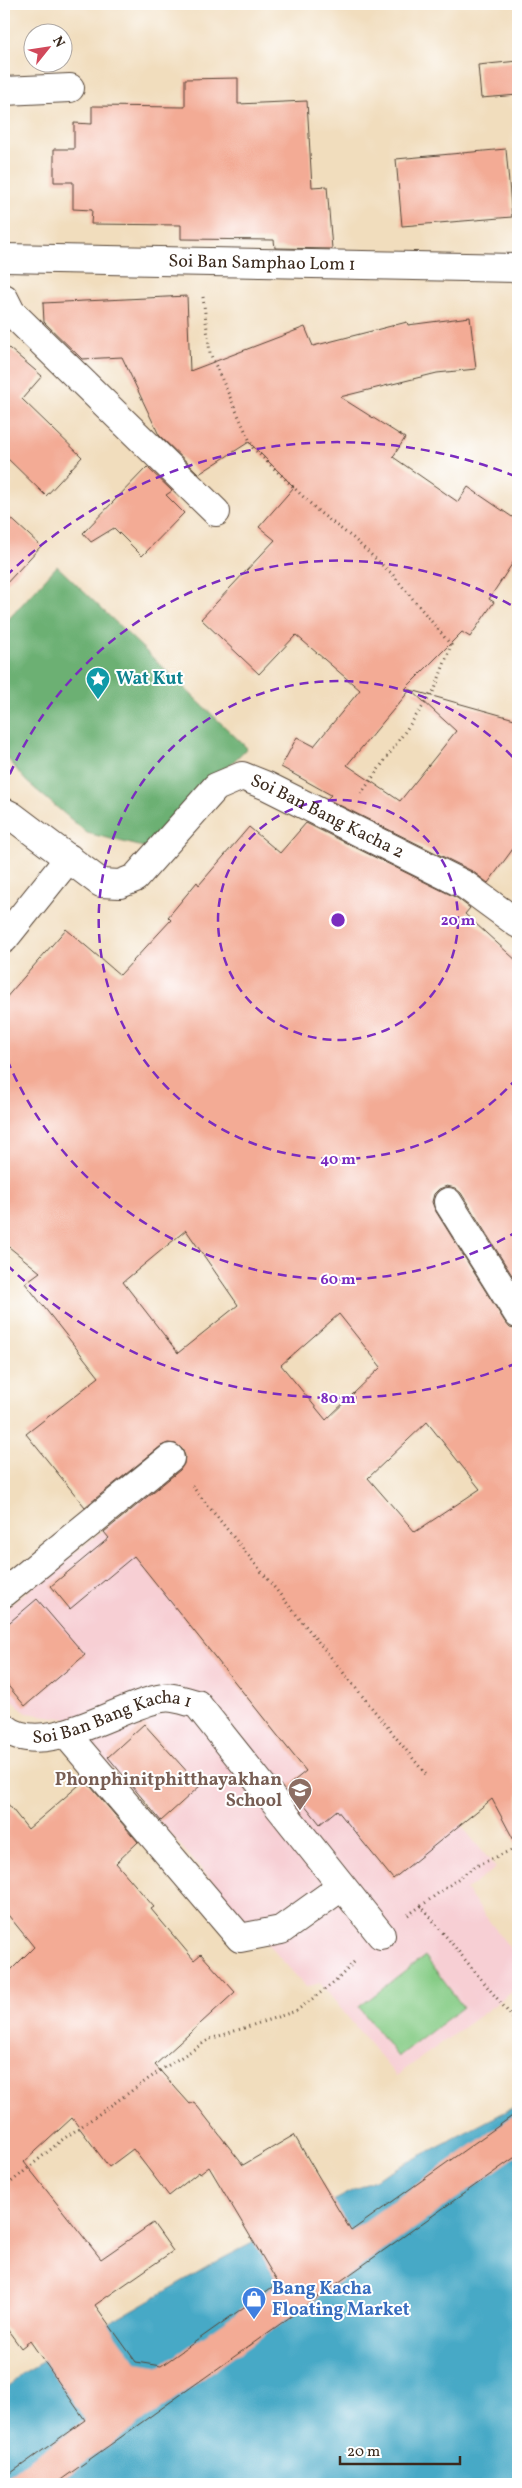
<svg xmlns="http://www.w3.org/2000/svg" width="522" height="2488" viewBox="0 0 522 2488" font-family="Vollkorn,serif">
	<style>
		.built { fill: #f7cfd4 }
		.green { fill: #86cc86; stroke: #607b52 }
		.forest { fill: #6cb073; stroke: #546d48 }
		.water { fill: #46a9c6; stroke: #406a72 }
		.building { fill: #f3ab95; fill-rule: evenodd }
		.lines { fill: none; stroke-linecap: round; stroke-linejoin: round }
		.minor-casing { stroke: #564536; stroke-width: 30 }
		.path { stroke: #564536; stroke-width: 3; stroke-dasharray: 1 4; stroke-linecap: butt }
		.minor { stroke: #fff; stroke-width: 28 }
		.ring { fill: none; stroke: #7b2cbf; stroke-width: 2.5; stroke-dasharray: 9 6 }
		.labels { text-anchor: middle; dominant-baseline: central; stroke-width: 4; stroke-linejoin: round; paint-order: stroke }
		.street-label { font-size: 18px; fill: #3b2a1e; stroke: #fff }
		.culture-label { font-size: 18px; font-weight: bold; fill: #0d838f; stroke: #fff; text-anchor: start }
		.education-label { font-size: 18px; font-weight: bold; fill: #785e54; stroke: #fff; text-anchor: end }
		.shop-label { font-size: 18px; font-weight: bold; fill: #366cbe; stroke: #fff; text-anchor: start }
		.centre { fill: #7b2cbf; stroke: #fff; stroke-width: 2.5 }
		.ring-label { font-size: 15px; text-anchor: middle; font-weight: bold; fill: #7b2cbf; stroke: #fff; stroke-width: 4; stroke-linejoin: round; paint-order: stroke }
	</style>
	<rect width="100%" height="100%" fill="#fff"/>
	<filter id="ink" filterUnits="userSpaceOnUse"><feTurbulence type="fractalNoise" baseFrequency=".02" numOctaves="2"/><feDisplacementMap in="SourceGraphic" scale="10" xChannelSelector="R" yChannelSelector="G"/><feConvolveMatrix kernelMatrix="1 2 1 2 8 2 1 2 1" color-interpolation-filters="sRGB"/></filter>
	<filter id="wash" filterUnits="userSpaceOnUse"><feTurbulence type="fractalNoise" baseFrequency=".0096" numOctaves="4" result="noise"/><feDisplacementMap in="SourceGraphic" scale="20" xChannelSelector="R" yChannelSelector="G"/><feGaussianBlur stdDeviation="1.12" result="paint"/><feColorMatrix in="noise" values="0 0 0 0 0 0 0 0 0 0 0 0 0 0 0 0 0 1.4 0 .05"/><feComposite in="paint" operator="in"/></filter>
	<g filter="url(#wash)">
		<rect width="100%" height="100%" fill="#f1ddbd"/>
		<!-- built -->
		<path class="built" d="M174,1473L496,1868L466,1890L518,1959V1988L396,2076L320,1983L306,1987L68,1719L27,1713L4,1693V1610Z"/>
		<!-- green -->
		<path class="green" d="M425,1956L463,2007L398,2057L359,2007Z"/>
		<!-- forest -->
		<path class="forest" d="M57,566L247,748L147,848L87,833L26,781L4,754V624Z"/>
		<!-- water -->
		<path class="water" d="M518,2105V2484H4V2391L23,2373L214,2263Z"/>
		<g id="blocks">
			<!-- building -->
			<path class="building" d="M518,61V95L481,98L478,65Z
				M238,78V104L307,101L312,187L327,186L332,249L275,248L274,240L181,239V225L91,224L92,210L73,209V182H54V149H74V123L92,124V106L185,107V79Z
				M506,149L512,217L402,226L396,159Z
				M187,296L190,371L305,327L313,346L407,322L408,325L470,317L476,369L437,373L340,397L405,438L393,457L458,502L468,487L518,521V555L489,599L494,602L470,637L462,632L405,689L410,690L347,765L400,801L456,731L411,690L518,720V842L488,883L472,871L327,799L331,795L281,767L297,737L314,746L360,690L296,635L259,674L201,619L275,540L259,527L294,487L249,442L199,474L159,435L122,357L82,359L44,322L43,303Z
				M4,344L42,376L22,399L82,457L46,496L4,455Z
				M147,467L172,491L166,495L184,513L142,556L114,528L91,542L83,533Z
				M4,512L41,546L4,586Z
				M306,823L457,898L470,908L465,914L518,962V1285L461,1193L455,1188L447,1186L439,1189L434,1194L432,1202L435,1210L505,1322L510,1328L518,1330V1848L492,1799L393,1879L337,1810L320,1824L289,1785L306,1771L134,1556L70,1609L51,1586L109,1538L104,1532L180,1470L184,1464L185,1456L182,1449L176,1444L168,1443L161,1446L85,1507L26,1434L99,1377L25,1283L40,1272L4,1243V1000L66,929L120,975L171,920L168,917L197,882L199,885L249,827L280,853ZM186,1230L238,1305L178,1353L123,1282ZM339,1314L381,1367L326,1420L281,1365ZM427,1422L480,1489L415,1532L368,1478Z
				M37,1599L85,1655L25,1706L4,1681V1627Z
				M144,1724L200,1786L161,1821L108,1757Z
				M85,1780L138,1842L116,1863L154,1907L151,1909L194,1960L201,1954L235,1992L155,2065L190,2104L194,2102L243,2165L294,2135L351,2231L518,2112V2155L55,2484H4V2478L85,2420L30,2341L21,2348L4,2325V1977L34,1947L4,1910V1799L28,1829ZM72,2118L109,2167L133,2149L169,2196L199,2172L200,2174L209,2167L278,2283L161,2366L136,2362L95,2305L173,2251L153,2223L101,2259L24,2162Z"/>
		</g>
	</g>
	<g filter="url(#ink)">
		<use href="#blocks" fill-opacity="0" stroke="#564536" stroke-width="1"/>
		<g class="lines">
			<defs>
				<g id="minor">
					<path d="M4,91L70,88"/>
					<path id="s1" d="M4,258L518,268"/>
					<path d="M4,298L11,312L216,512"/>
					<path id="s2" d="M4,812L12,816L101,883L120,884L135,878L216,787L242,776L267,786L465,885L518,924"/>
					<path d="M4,939L69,858"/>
					<path d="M448,1202L518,1314"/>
					<path d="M4,1593L170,1458"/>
					<path id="s3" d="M4,1727C43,1761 121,1704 163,1698C173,1696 188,1702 197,1704L381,1935"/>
					<path d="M65,1733L240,1938L281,1930L341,1887"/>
				</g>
			</defs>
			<!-- minor casing -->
			<use href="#minor" class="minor-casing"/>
			<!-- path -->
			<path class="path" d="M203,297L210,353L253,448L319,512L353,538L393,575L451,645L435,689L361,794
				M192,1486L428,1777
				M421,1906L474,1867L518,1847
				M408,1915L421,1906L518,2024
				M4,2188L62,2140L164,2068L210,2039L296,2011L335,1982L356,1960"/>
			<!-- minor -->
			<use href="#minor" class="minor"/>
		</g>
	</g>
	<!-- distance rings -->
	<g class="ring">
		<circle cx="338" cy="920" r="120"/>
		<path d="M517 1078A239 239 0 1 1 517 762"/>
		<path d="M518 1231A359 359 0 0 1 4 1052M4 788A359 359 0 0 1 518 609"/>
		<path d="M517 1363A478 478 0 0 1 6 1264M6 576A478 478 0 0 1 517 477"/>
	</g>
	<!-- icons -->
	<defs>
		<symbol id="sight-pin" viewBox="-11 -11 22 30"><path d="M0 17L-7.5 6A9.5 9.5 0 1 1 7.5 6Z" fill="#0f9aa8" stroke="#fff"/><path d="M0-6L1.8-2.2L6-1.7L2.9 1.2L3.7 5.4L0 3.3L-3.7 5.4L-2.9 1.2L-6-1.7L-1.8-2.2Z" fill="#fff"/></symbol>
		<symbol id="school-pin" viewBox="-11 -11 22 30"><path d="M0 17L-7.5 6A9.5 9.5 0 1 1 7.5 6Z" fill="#8d6e63" stroke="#fff"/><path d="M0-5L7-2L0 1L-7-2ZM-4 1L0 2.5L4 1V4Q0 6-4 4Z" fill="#fff"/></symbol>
		<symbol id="shop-pin" viewBox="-11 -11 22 30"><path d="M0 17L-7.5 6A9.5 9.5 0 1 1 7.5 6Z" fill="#3f7fe0" stroke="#fff"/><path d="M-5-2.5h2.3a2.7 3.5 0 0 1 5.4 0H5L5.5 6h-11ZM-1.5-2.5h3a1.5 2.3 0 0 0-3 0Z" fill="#fff"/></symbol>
	</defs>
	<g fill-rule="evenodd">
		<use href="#sight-pin" x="84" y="665" width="28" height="38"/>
		<use href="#school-pin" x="286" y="1776" width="28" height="38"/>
		<use href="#shop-pin" x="240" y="2285" width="28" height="38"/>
	</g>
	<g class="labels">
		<!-- street labels -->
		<g class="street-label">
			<text stroke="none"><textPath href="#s1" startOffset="258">Soi Ban Samphao Lom 1</textPath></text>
			<text stroke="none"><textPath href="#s2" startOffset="400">Soi Ban Bang Kacha 2</textPath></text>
			<text stroke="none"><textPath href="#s3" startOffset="114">Soi Ban Bang Kacha 1</textPath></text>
		</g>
		<!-- culture labels -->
		<g class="culture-label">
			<text x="116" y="679">Wat Kut</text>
		</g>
		<!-- education labels -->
		<g class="education-label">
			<text x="282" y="1780">Phonphinitphitthayakhan<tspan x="282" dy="21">School</tspan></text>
		</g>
		<!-- shop labels -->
		<g class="shop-label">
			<text x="272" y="2289">Bang Kacha<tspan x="272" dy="21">Floating Market</tspan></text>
		</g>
	</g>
	<circle cx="338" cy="920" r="8" class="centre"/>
	<g class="ring-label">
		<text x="458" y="925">20 m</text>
		<text x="338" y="1164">40 m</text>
		<text x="338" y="1284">60 m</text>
		<text x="338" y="1403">80 m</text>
	</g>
	<!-- margin -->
	<rect width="522" height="2488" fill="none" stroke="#fff" stroke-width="20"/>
	<!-- north arrow -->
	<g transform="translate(48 48) rotate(60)"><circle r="24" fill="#ffffff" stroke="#b1aaa5"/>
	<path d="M0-4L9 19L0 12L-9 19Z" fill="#d1495b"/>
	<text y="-8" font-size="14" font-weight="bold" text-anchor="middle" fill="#3b2a1e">N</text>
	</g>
	<!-- scale -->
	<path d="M340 2456v8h120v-8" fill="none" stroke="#3b2a1e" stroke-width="2.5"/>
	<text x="347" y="2456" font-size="15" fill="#3b2a1e" stroke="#ffffff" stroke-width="4" paint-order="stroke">20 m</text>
</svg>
